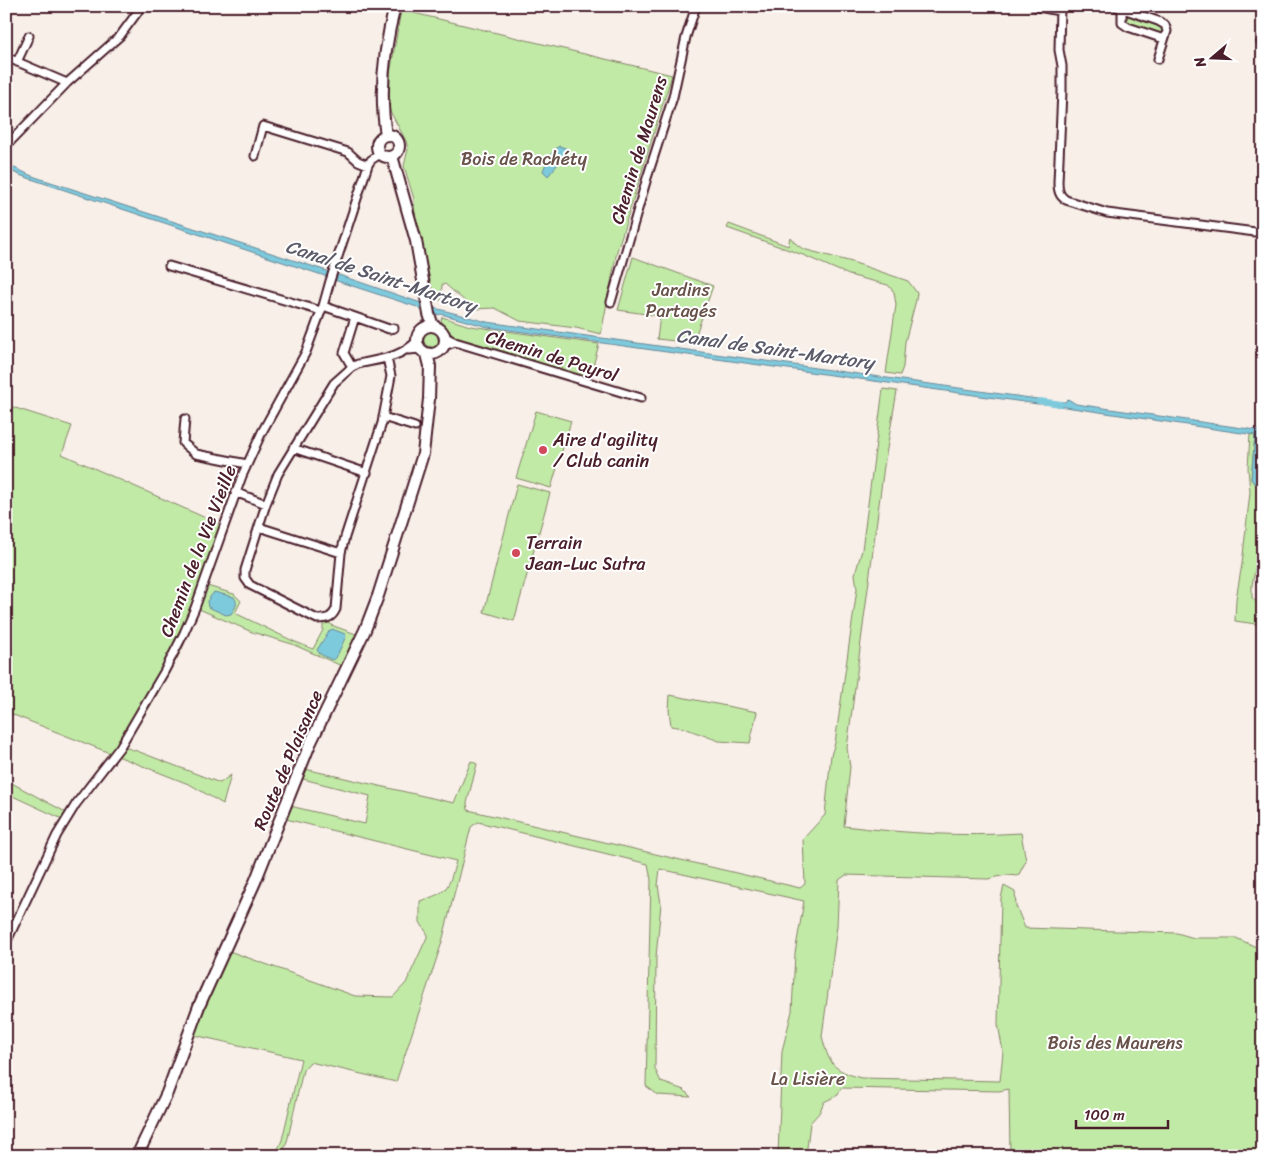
<svg xmlns="http://www.w3.org/2000/svg" width="1269" height="1162" viewBox="0 0 1269 1162" font-family="Sriracha,sans-serif">
	<style>
		.green { fill: #c1eaa6; stroke: #868468 }
		.water { fill: #7ecadd; stroke: #698696 }
		.lines { fill: none; stroke-linecap: round; stroke-linejoin: round }
		.canal { stroke: #7ecadd; stroke-width: 6 }
		.street-casing { stroke: #4a1f2b; stroke-width: 11 }
		.secondary-casing { stroke: #4a1f2b; stroke-width: 14 }
		.street { stroke: #fff; stroke-width: 7 }
		.secondary { stroke: #fff; stroke-width: 10 }
		.poi-dot { fill: #d1495b; stroke: #fff; stroke-width: 2 }
		.labels { text-anchor: middle; dominant-baseline: central; stroke-width: 4; stroke-linejoin: round; paint-order: stroke }
		.street-label { font-size: 18px; fill: #4a1f2b; stroke: #fff }
		.park-label { font-size: 18px; fill: #68524a; stroke: #fff }
		.poi-label { font-size: 18px; fill: #4a1f2b; stroke: #fff; text-anchor: start }
		.water-label { font-size: 19px; font-style: italic; fill: #5c5b69; stroke: #fff }
	</style>
	<rect width="100%" height="100%" fill="#f7efe8"/>
	<filter id="ink" filterUnits="userSpaceOnUse"><feTurbulence type="fractalNoise" baseFrequency=".02" numOctaves="2"/><feDisplacementMap in="SourceGraphic" scale="10" xChannelSelector="R" yChannelSelector="G"/><feConvolveMatrix kernelMatrix="1 2 1 2 8 2 1 2 1" color-interpolation-filters="sRGB"/></filter>
	<g filter="url(#ink)">
		<!-- green -->
		<path class="green" d="M401,10L672,75L617,251L601,334L576,328L520,321L495,308L474,309L445,284L442,285L441,300H435L415,218L414,199L404,166L408,149L406,141L389,109L390,74Z
			M1131,14L1162,25L1163,31L1160,34L1128,23L1125,21V18Z
			M729,224L788,246L790,237L795,243L803,249L852,262L908,281L917,293L916,300L905,342L903,367L900,375L886,373L896,305L894,292L888,285L849,275L803,255L727,228Z
			M633,257L713,286L693,343L657,339L660,316L618,310Z
			M442,317L470,326L599,344L589,381L464,342L452,334L441,321Z
			M428,332H434L437,334L439,343L434,348L429,346L428,348L424,344L423,337Z
			M883,389L897,391L884,466L847,748L850,767L844,826C902,833 962,837 1021,833L1026,861L1018,876L1006,875L988,879L846,875L839,880L837,926L822,1036C829,1065 833,1070 861,1078L1000,1081L1003,1052L998,1024L1001,898L1004,886L1015,892L1016,906L1025,928L1177,933L1194,938H1236L1263,950V1156H1010L1009,1089L999,1091L841,1088L838,1095L824,1102L819,1113L810,1123L806,1156H778L782,1051L792,1011L795,953L804,901L660,869L658,885L661,904L656,957L655,1069L661,1082L684,1090L691,1097L658,1095L646,1086L651,880L648,864L478,822L471,827L442,942L396,1082L310,1062L303,1070L288,1138L282,1156H275L282,1140L301,1059L194,1035L229,951L355,996L393,997L406,983L428,935L420,922V901C449,892 448,889 456,861L286,819L290,806L365,824L370,796L291,776L344,667L292,644L252,632L199,609L181,651L151,705L124,747L137,751L220,783L231,775L223,804L191,785L6,712V405L72,426L62,454L226,527L207,586L234,594L241,601L235,613L293,641L313,649L323,630V624L330,623L331,625L367,638L355,661L305,769L454,803L471,761L477,764L467,803L468,810L800,888L805,884L803,839L825,815L831,755L835,743L857,589L855,574L862,550Z
			M536,411L571,421L551,488L516,478Z
			M1250,434L1255,435L1251,479L1254,483L1263,484L1260,544L1252,585V598L1258,603L1263,604V625L1235,621L1236,599L1242,564L1250,492L1248,468Z
			M1260,436H1263V480L1257,479L1256,477Z
			M517,484L550,493L514,621L484,612Z
			M670,695L757,712L750,743L719,741L684,728L671,726L669,710Z
			M6,780L73,816L69,822L6,793Z"/>
		<!-- water -->
		<path class="water" d="M559,146L568,149V152L548,176L543,171L549,156Z
			M6,164L32,176L327,271L330,274L328,277L22,176L6,169Z
			M334,275H339L424,304V308L420,310L417,307L337,281L334,279Z
			M431,307L487,322L1037,399L1047,401V404H1038L488,327L441,314L438,315L432,310Z
			M1068,399L1076,404L1263,431V436H1260L1256,477L1257,479L1263,480V484L1254,483L1251,479L1255,435L1052,405L1054,401L1065,402Z
			M214,592L234,597C239,604 235,608 231,614L226,615L208,607L207,601Z
			M332,629L345,634L346,636L336,658L332,660L320,654L317,650L329,631Z"/>
		<g class="lines">
			<!-- canal -->
			<path class="canal" d="M1039,401L1061,404"/>
			<defs>
				<path id="street" d="M1034,6L1059,11
					M1060,6L1059,50L1062,66V91L1058,182C1058,190 1059,196 1066,200L1107,213L1263,233
					M1114,6L1158,21L1165,25L1167,31L1158,59
					M1122,9V23L1128,27L1164,39
					M1261,42L1263,37
					M6,57L67,83
					M17,62L29,36
					M6,146L67,83L120,36L142,6
					M255,156L263,126L348,152L358,161L368,165
					M169,266L321,311
					M611,302L647,178L673,97L686,37L696,6
					M323,306L355,317L344,353L352,367
					M355,317L389,329L394,328
					M445,337L455,342L641,398
					M444,346L455,342
					M409,350L420,349
					M387,358L391,376L382,423L345,537L341,553L336,609C332,618 327,619 317,619L250,585L245,578V570L266,504L278,474L334,383L352,367L358,364C380,359 400,358 417,341
					M383,417L415,427
					M185,419L183,443L196,454L247,464
					M293,448L367,473
					M235,492L266,504
					M259,527L341,553
					M6,943L57,835L76,804L120,747L164,672L184,633L195,608L242,476L262,432L306,352L323,306L330,281L368,165L371,160L380,154"/>
				<path id="secondary" d="M386,135C379,92 384,48 395,6
					M377 146a11 11 0 1 1 22 0a11 11 0 1 1-22 0Z
					M392,156L416,241L429,314L433,326
					M417 340a14 14 0 1 1 28 0a14 14 0 1 1-28 0Z
					M137,1156L167,1093L199,1006L255,882L310,744L365,630L378,596L423,454L429,399L430,366L427,354"/>
			</defs>
			<!-- street casing -->
			<use href="#street" class="street-casing"/>
			<!-- secondary casing -->
			<use href="#secondary" class="secondary-casing"/>
			<!-- street -->
			<use href="#street" class="street"/>
			<!-- secondary -->
			<use href="#secondary" class="secondary"/>
		</g>
	</g>
	<!-- markers -->
	<g class="poi-dot">
		<circle cx="543" cy="450" r="5"/>
		<circle cx="516" cy="553" r="5"/>
	</g>
	<g class="labels">
		<!-- street labels -->
		<g class="street-label">
			<text transform="translate(639 150) rotate(-73)">Chemin de Maurens</text>
			<text transform="translate(552 356) rotate(17)">Chemin de Payrol</text>
			<text transform="translate(198 551) rotate(-69)">Chemin de la Vie Vieille</text>
			<text transform="translate(288 760) rotate(-67)">Route de Plaisance</text>
		</g>
		<!-- park labels -->
		<g class="park-label">
			<text x="524" y="159">Bois de Rachéty</text>
			<text x="681" y="290">Jardins<tspan x="681" dy="21">Partagés</tspan></text>
			<text x="1115" y="1043">Bois des Maurens</text>
			<text x="808" y="1079">La Lisière</text>
		</g>
		<!-- poi labels -->
		<g class="poi-label">
			<text x="553" y="440">Aire d'agility<tspan x="553" dy="21">/ Club canin</tspan></text>
			<text x="526" y="543">Terrain<tspan x="526" dy="21">Jean-Luc Sutra</tspan></text>
		</g>
		<!-- water labels -->
		<g class="water-label">
			<text transform="translate(381 276) rotate(18)">Canal de Saint-Martory</text>
			<text transform="translate(775 349) rotate(8)">Canal de Saint-Martory</text>
		</g>
	</g>
	<!-- margin -->
	<rect width="1269" height="1162" fill="none" stroke="#fff" stroke-width="25"/>
	<rect x="12" y="12" width="1244" height="1137" fill="none" stroke="#4a1f2b" stroke-width="2" filter="url(#ink)"/>
	<!-- north arrow -->
	<g transform="translate(1212 58) rotate(251)" stroke="#ffffff" stroke-width="4" paint-order="stroke">
	<path d="M0-4L9 19L0 12L-9 19Z" fill="#4a1f2b"/>
	<text y="-8" font-size="14" font-weight="bold" text-anchor="middle" fill="#4a1f2b">N</text>
	</g>
	<!-- scale -->
	<path d="M1076 1120v8h92v-8" fill="none" stroke="#4a1f2b" stroke-width="2.5"/>
	<text x="1084" y="1120" font-size="15" fill="#4a1f2b" stroke="#ffffff" stroke-width="4" paint-order="stroke">100 m</text>
</svg>
